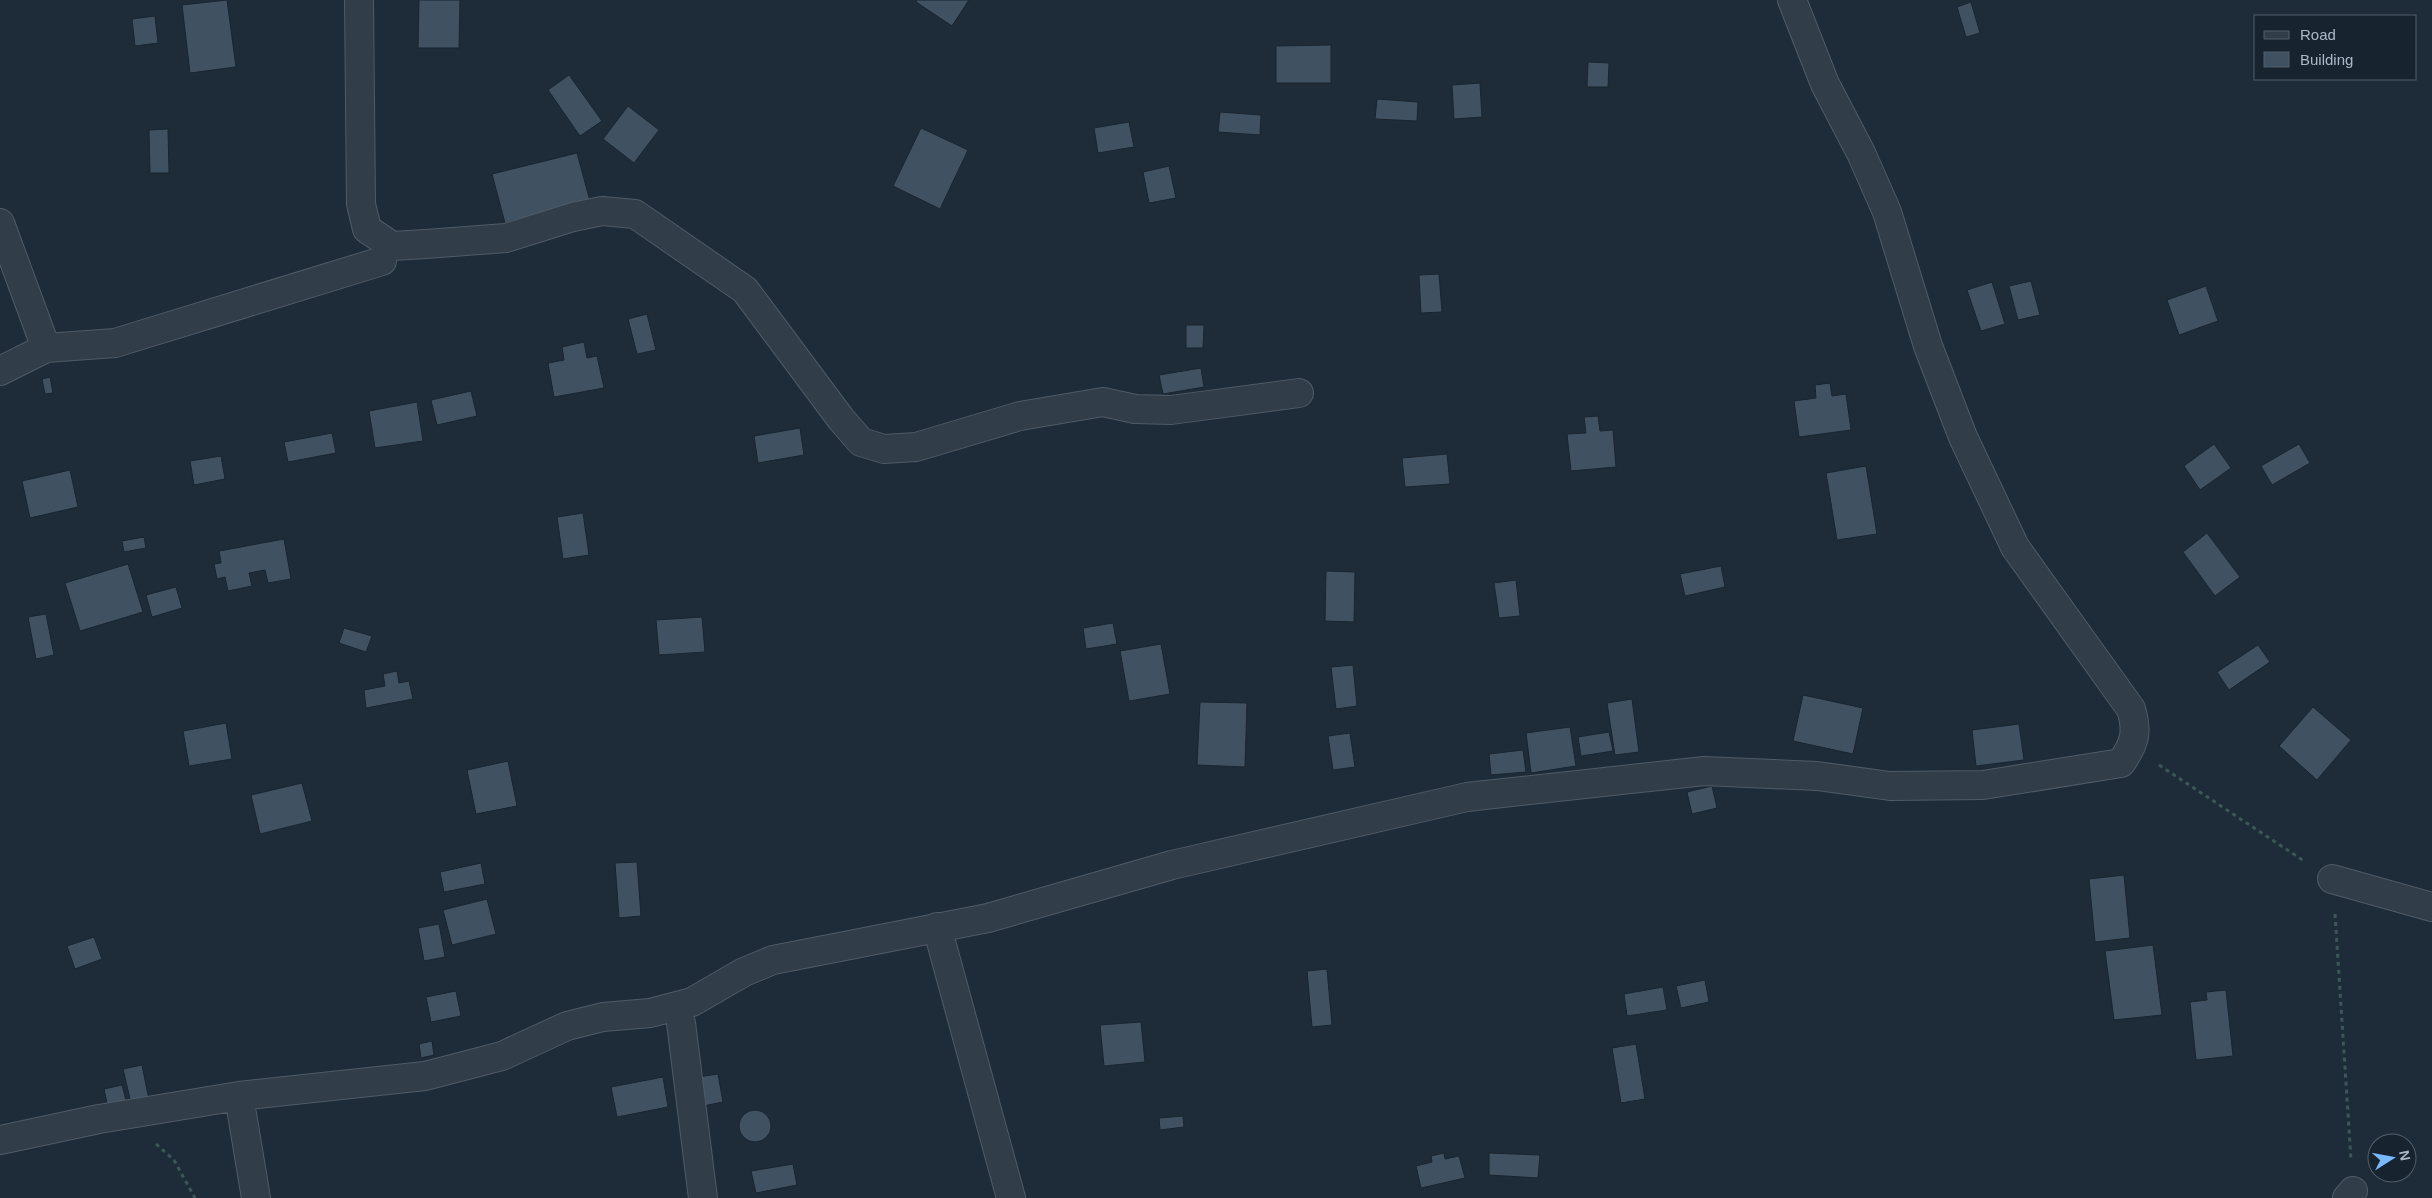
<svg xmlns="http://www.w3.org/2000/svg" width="2432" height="1198" viewBox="0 0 2432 1198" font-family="Helvetica,sans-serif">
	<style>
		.building { fill: #405161; stroke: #192530 }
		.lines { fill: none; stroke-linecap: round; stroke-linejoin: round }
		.minor-casing { stroke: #4f5b67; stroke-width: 30 }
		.path { stroke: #3d5757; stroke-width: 3; stroke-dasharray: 4 4; stroke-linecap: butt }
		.minor { stroke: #313e49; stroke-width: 28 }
	</style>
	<rect width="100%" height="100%" fill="#1e2c39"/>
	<!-- building -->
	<path class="building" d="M227,0L236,67L190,73L182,5Z
		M419,0H460L459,48H418Z
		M917,0H969L952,26L916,2Z
		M1971,2L1980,33L1966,37L1957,7Z
		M155,16L158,43L135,46L132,19Z
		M1331,45V83H1276V46Z
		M1588,62L1609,63L1608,87H1587Z
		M569,75L602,121L580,136L548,90Z
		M1480,83L1482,117L1454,119L1452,85Z
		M1377,99L1418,102L1417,121L1375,119Z
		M628,106L659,130L634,163L603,139Z
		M1220,112L1261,115L1260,135L1218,132Z
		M1129,122L1134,147L1098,153L1094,128Z
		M921,128L968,150L940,209L893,186Z
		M168,129L169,173H150L149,130Z
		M577,153L590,201L505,223L492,174Z
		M1169,166L1176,198L1149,203L1143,172Z
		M1439,274L1442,312L1421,313L1419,275Z
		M2031,281L2040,315L2018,320L2009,286Z
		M1992,282L2005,324L1981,331L1967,290Z
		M2206,286L2218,321L2179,335L2167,300Z
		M647,314L656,350L637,354L628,319Z
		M1186,325H1204L1203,348H1186Z
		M584,342L587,358L597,356L604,388L554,397L548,363L564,360L562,347Z
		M1201,368L1204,387L1163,394L1159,375Z
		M50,377L53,393L45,394L42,379Z
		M1830,383L1832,396L1846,394L1851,430L1799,437L1794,401L1816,398L1815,385Z
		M471,391L477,416L437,425L431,400Z
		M417,402L423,441L375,448L369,411Z
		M1598,416L1600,431L1613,430L1616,467L1571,471L1567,434L1586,433L1584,417Z
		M800,428L804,455L758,463L754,436Z
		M332,433L336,453L288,462L284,442Z
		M2214,444L2231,468L2200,490L2184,466Z
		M2299,444L2310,463L2272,485L2261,466Z
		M1447,454L1450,484L1405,487L1402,458Z
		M221,456L225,479L194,485L190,461Z
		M1866,466L1877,534L1837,540L1826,473Z
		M70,470L78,507L30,518L22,481Z
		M583,513L589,555L563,559L557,517Z
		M2207,533L2240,577L2215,596L2183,552Z
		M144,537L146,548L124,552L122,541Z
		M284,539L291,579L268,583L265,570L249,573L252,586L228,591L225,577L217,579L214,564L221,563L219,551Z
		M128,564L143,612L80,631L65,583Z
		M1721,566L1725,587L1685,596L1680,574Z
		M1326,571L1355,572L1354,622L1325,621Z
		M1516,580L1520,616L1499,618L1494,583Z
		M176,587L182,608L152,617L146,595Z
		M46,614L54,655L36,659L28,617Z
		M702,617L705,652L659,655L656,620Z
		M1113,623L1117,644L1086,649L1083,628Z
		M344,628L372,636L366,652L339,643Z
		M1161,644L1170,694L1129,701L1120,651Z
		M2258,645L2270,662L2229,690L2217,672Z
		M1353,665L1357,706L1336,709L1331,667Z
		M397,671L399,683L409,681L413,699L366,708L364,690L385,686L383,674Z
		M1803,695L1863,708L1853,754L1793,741Z
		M1632,699L1639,752L1615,755L1607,703Z
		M1200,702L1247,703L1245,767L1197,765Z
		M2313,707L2351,740L2317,780L2279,746Z
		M226,723L232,759L189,766L183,731Z
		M2019,724L2024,760L1976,766L1972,730Z
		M1570,727L1576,766L1531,773L1526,733Z
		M1609,732L1613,751L1581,756L1578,737Z
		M1350,733L1355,767L1333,770L1328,736Z
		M1523,750L1526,772L1491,775L1489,754Z
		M508,761L517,806L476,814L467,770Z
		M302,783L312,821L260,834L251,795Z
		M1712,786L1717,808L1692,814L1687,792Z
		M637,862L641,916L619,918L615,863Z
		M481,863L485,884L444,892L440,872Z
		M2124,875L2130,938L2095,942L2089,879Z
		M487,899L496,934L452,945L443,910Z
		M439,924L445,957L424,961L418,928Z
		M94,937L102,959L75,969L67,946Z
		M2153,945L2162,1015L2114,1020L2105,951Z
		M1327,969L1332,1025L1312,1027L1307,971Z
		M1705,980L1709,1002L1681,1008L1676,986Z
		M1663,987L1667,1010L1627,1016L1624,994Z
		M2226,990L2233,1056L2196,1060L2190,1002L2207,1000L2206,992Z
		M456,991L461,1016L431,1022L426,997Z
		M1141,1022L1145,1062L1104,1066L1100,1025Z
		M432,1041L434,1055L421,1058L419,1044Z
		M1636,1044L1645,1099L1621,1103L1612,1048Z
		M142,1065L149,1100L131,1103L123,1069Z
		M718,1074L723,1102L703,1106L698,1077Z
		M663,1077L668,1107L617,1117L611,1087Z
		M122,1085L127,1104L108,1108L104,1089Z
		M739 1126a16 16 0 1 1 32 0a16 16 0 1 1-32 0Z
		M1183,1116L1184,1127L1160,1130L1159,1118Z
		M1444,1153L1445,1159L1459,1156L1465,1178L1421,1188L1416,1166L1432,1162L1431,1156Z
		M1489,1153L1540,1155L1538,1178L1489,1175Z
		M793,1164L797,1185L756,1193L751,1171Z"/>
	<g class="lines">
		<defs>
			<path id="minor" d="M359,0L361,204L367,229L392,246L426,244L506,238L573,217L602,211L635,214L745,290L841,419L861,442L884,449L916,447L1020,416L1103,402L1135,409L1171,410L1299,393
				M0,223L46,348
				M0,371L46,348L115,343L382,261
				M2332,879L2432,907
				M937,927L1011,1198
				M681,1023L703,1198
				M239,1096L256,1198
				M0,1140L99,1119L239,1096L425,1076L502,1056L567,1026L603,1017L650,1013L692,1002L744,972L773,960L988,918L1172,865L1467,797L1704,771L1817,776L1890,786L1983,785L2121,763C2135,743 2138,732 2131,709L2015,547L1963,437L1928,346L1887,212L1861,153L1825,84L1792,0
				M2347,1198L2353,1191"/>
		</defs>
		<!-- minor casing -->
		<use href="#minor" class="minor-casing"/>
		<!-- path -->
		<path class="path" d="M2159,765L2304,861
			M2335,914L2351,1160
			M156,1144L174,1160L195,1198"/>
		<!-- minor -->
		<use href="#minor" class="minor"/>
	</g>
	<!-- legend -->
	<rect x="2254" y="15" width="162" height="65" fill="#17232e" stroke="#525f6b"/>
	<rect x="2264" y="31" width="25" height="8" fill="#313e49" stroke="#525f6b"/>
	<text x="2300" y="40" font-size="15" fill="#abb8c6">Road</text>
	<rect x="2264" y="52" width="25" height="15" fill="#405161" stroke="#525f6b"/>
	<text x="2300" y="65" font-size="15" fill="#abb8c6">Building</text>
	<!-- north arrow -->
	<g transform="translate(2392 1158) rotate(79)"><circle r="24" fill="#17232e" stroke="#525f6b"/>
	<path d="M0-4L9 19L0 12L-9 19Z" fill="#78b9ff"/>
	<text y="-8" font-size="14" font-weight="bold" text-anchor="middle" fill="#abb8c6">N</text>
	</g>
</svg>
